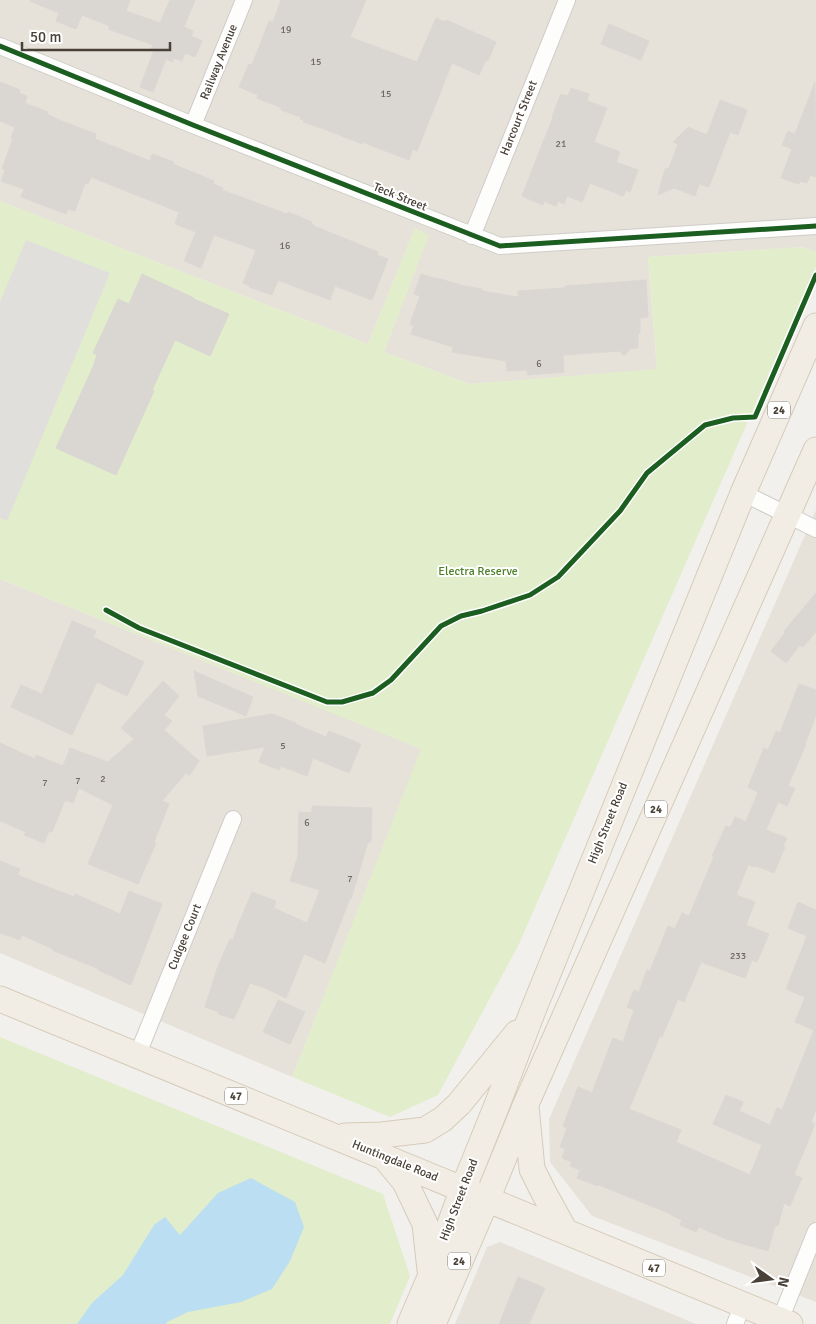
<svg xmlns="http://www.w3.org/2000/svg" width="816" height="1324" viewBox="0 0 816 1324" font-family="Signika,sans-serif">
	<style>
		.residential { fill: #e6e2d9 }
		.green { fill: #e2edcb }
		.parking { fill: #e1dfdc }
		.water { fill: #bbdef2 }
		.building { fill: #dad7d3; stroke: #dbd7d2 }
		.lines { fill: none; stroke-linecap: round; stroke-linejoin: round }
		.minor-casing { stroke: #cfccc8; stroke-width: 18 }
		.primary-casing { stroke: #d5cbb9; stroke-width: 27 }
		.minor { stroke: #fdfdfc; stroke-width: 16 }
		.primary { stroke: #f2ede4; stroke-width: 25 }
		.cycleway-casing { stroke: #fff; stroke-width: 8 }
		.cycleway { stroke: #1b5e20; stroke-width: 5 }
		.labels { text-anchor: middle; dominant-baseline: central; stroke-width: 4; stroke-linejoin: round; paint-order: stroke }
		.number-label { font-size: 10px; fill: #6f6860 }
		.shield { fill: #fff; stroke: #807a73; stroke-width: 1 }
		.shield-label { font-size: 11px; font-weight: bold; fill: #494137 }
		.street-label { font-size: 12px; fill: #494137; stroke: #fff }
		.park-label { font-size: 12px; fill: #4d7f27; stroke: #fff }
	</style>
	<rect width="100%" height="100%" fill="#f2f0ec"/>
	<!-- residential -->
	<path class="residential" d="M0,0H816V252L802,247L648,257L657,370L470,384L384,352L428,236L415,228L368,344L0,201Z
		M816,510V1302L592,1216L550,1162L549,1119Z
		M0,579L422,749L292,1077L0,953Z
		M500,1242L696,1324H455L487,1247Z"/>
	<!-- green -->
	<path class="green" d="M0,201L368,344L415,228L429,235L384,352L470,384L657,369L648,257L802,247L816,252V266L519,944L438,1095L390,1117L292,1077L421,749L0,579Z
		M0,1037L383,1194L410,1276L390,1324H0Z"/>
	<!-- parking -->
	<path class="parking" d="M26,240L110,273L7,521L0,518V302Z"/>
	<!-- water -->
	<path class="water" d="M251,1178L295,1202L304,1227L290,1261L272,1289L241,1302L188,1312L167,1322L166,1324H77L92,1303L123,1275L154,1225L165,1217L180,1235L218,1193Z"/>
	<!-- building -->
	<path class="building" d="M30,0H130L126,11L160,23L170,0H195L184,27L193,31L191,36L202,41L195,57L185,53L182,61L174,58L172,62L166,59L153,92L140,87L154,50L151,49L153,45L108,29L110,26L82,15L76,29L56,21L59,13L30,1Z
		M281,0H366L350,37L417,62L436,18L445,22L446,20L496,42L488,61L486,60L479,75L452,63L417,151L413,149L409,160L362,142V144L324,129L303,122L304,120L300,119L301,117L281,110L282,108L257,98L258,95L239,87L249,64L252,65L269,21L273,22Z
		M609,24L649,41L641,60L601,44Z
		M0,82L20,90L19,93L27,96L25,103L48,112L47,114L55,118H54L96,134L95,139L150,161L152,154L174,162L173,164L214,181L213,184L223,188L222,190L287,214L288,212L312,222L311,224L314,225V226L378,252L377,255L388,259L372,300L335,286L330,300L278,280L272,295L249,287L250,286L243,283L256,250L214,235L201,268L184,261L196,232L175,224L179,212L91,177L88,184L85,183L75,211L68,209L66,214L21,197L24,189L1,181L5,170L2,169L13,139L11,138L15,127L0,121Z
		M815,82L816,177L810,175L807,183L800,181L799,184L781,178L792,149L782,145L788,131L795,134Z
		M571,88L589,94L587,101L607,108L594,142L620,152L616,162L638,170L630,192L626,190L623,196L590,183L582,202L567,196L564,204L558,201L556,206L544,201L543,205L522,196L553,117H552L561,94L568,96Z
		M720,100L747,110L738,135L730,132L709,187L699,184L695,196L674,188L658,195L665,169L669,168L678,144L673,142L688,127L707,135Z
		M142,274L194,298V299L229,314L210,356L175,340L152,390L154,391L116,475L56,448L93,367L97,355L93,353L118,299L129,304Z
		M421,274L437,279V278L464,286L482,289V291L518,297V291L565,288V286L646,280L648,317L640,318V332L638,335V348L630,349L624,356L620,351L563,355L564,372L528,375L527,370L507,371L506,361L452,352L453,347L411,334L414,326L410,324L420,296L414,294Z
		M816,593V632L803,647L800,645L786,663L771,651L785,633L784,631Z
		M72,621L96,631L93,637L144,662L127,696L97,682L72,735L11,707L21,685L42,694Z
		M194,671L253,697L246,716L198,696Z
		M163,681L179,696L164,715L172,721L164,730L199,761L189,776L186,773L162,801L169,804L154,842L156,843L138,884L88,864L113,805L79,788L73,803L65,800L52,832L49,831L44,843L24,835L26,832L0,821V743L35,759L36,755L63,766L70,748L108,762L134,739L121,728Z
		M799,684L816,690V715L805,744H806L788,786L795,788L787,806L778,802L766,830L787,838L783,846L785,847L774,873L756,866L755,867L748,865L736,895L755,902L746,925L769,934L757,962L752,960L745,978L701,962L684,1002L678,999L662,1037L660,1036L629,1109L681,1130L676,1142L750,1175L762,1145L713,1124L726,1095L743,1102L739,1111L770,1125L777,1108L782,1110L814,1030L795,1022L805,997L786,989L807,936L788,928L798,902L816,910V1109L811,1122L815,1124L794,1175L802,1178L790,1206L784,1203L778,1226L775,1225L768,1251L726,1239L699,1227L696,1232L680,1225L682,1220L671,1215V1214L599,1185L598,1186L577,1178L580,1170L570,1166L572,1162L562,1158L565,1149L560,1147L567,1128L563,1126L578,1087L592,1093L613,1038L623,1042L634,1010L627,1007L634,990L639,992L647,970L650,971L668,926L675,929L682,913L689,916L714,857L712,856L726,826L731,827L735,817L746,822L758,792L748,787L757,765L764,748L768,750L776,731L780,733Z
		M272,714L296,723L295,724L326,737L329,731L361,744L349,773L313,758L307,776L281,766L279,770L259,762L265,747L207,756L203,726Z
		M312,806L372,808L371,842H368L351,899L350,898L325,963L304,954L286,998L265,988L250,983L234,1019L218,1014L219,1012L205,1007L217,969L230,939L233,940L238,925L252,892L276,901L274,908L307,923L320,890L290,881L298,856L299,812L312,813Z
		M0,861L20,869L17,875L74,897L75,894L120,914L129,891L162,904L131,985L98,970L99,969L52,950L53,949L22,935L20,940L0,933Z
		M278,1000L305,1012L290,1044L263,1032Z
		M518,1277L545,1288L529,1324H499Z"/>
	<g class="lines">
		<defs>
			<path id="minor" d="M0,46L193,125L500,246L816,226
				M193,125L244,0
				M472,236L567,0
				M743,493L816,529
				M137,1056L233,819
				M780,1320L816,1231
				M735,1324L743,1304"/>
			<path id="primary" d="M0,999L790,1324
				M526,1106L532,1169L544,1193L565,1231
				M345,1136L382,1135L425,1130L443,1119L459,1104L517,1033
				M386,1159L405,1182L425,1224L430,1270
				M410,1324L431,1275L463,1189L497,1105L532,1013L743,493L816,326
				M433,1324L487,1199L526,1104L816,450"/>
		</defs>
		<!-- minor casing -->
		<use href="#minor" class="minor-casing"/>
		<!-- primary casing -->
		<use href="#primary" class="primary-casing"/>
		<!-- minor -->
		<use href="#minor" class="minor"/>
		<!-- primary -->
		<use href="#primary" class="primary"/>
		<defs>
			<path id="cycleway" d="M0,46L193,125L500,246L816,226
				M106,610L139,628L327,702H342L373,693L391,680L441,626L461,616L482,611L530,595L558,577L620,511L647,473L705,425L733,418L755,417L816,275"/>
		</defs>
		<!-- cycleway casing -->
		<use href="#cycleway" class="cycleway-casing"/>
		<!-- cycleway -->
		<use href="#cycleway" class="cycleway"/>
	</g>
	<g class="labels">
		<!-- number labels -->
		<g class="number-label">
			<text x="286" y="30">19</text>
			<text x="316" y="62">15</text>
			<text x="386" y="94">15</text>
			<text x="561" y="144">21</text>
			<text x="285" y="246">16</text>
			<text x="539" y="364">6</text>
			<text x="283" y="746">5</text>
			<text x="103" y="779">2</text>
			<text x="78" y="781">7</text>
			<text x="45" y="783">7</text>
			<text x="307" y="823">6</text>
			<text x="350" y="879">7</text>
			<text x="738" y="956">233</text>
		</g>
		<!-- shield labels -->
		<g class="shield">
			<rect x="768" y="401.5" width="22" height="17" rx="4"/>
			<rect x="645" y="800.5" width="22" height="17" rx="4"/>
			<rect x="225" y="1087.5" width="22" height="17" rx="4"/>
			<rect x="448" y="1252.5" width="22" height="17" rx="4"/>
			<rect x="643" y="1259.5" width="22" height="17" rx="4"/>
		</g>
		<g class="shield-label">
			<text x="779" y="410">24</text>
			<text x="656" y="809">24</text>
			<text x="236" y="1096">47</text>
			<text x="459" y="1261">24</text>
			<text x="654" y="1268">47</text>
		</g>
		<!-- street labels -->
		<g class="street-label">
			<text transform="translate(219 62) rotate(-68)">Railway Avenue</text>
			<text transform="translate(519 118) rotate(-68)">Harcourt Street</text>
			<text transform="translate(400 197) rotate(22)">Teck Street</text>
			<text transform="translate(608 823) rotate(-68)">High Street Road</text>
			<text transform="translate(185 937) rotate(-68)">Cudgee Court</text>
			<text transform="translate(395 1161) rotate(22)">Huntingdale Road</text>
			<text transform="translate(459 1200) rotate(-69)">High Street Road</text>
		</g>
		<!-- park labels -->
		<g class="park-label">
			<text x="478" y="571">Electra Reserve</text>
		</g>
	</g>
	<!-- north arrow -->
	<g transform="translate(771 1279) rotate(104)" stroke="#ffffff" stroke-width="4" paint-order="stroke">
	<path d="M0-4L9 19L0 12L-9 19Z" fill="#494137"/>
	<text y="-8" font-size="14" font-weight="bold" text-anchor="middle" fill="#494137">N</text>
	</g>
	<!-- scale -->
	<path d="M22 42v8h148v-8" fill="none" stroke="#494137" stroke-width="2.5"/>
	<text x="30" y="42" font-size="15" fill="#494137" stroke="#ffffff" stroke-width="4" paint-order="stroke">50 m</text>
</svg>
